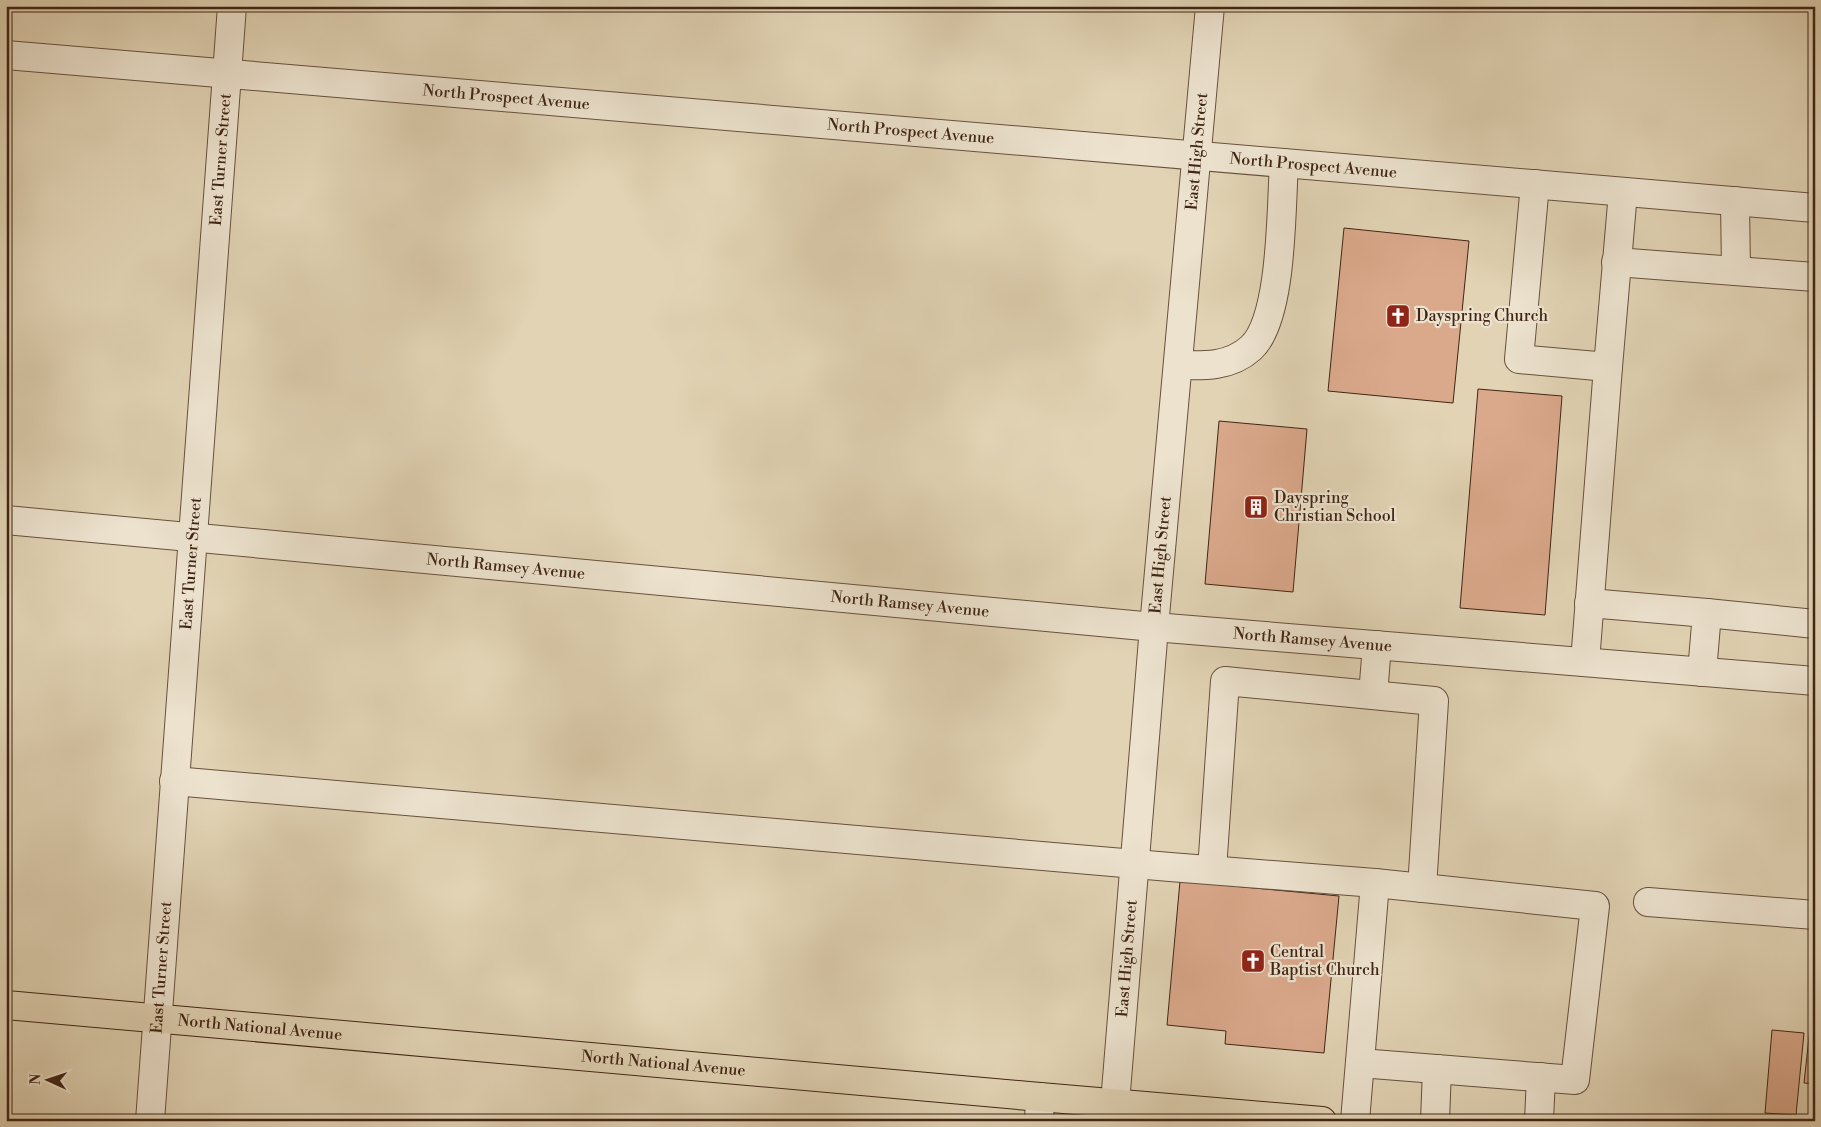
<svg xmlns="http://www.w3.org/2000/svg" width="1821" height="1127" viewBox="0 0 1821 1127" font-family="'Libre Bodoni',serif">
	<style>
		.building { fill: #daa88b; stroke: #402515 }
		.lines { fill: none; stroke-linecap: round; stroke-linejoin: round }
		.minor-casing { stroke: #68503d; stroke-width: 30 }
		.major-casing { stroke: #402515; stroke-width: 30 }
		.minor { stroke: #ece2ce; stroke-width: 28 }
		.major { stroke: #e1d3b4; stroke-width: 28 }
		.labels { text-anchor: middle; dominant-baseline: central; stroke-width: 4.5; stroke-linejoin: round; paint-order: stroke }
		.street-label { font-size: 16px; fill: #402515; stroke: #ece2ce }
		.poi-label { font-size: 16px; fill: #402515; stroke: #ece2ce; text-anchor: start }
	</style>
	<rect width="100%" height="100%" fill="#e1d3b4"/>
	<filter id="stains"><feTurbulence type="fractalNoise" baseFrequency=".004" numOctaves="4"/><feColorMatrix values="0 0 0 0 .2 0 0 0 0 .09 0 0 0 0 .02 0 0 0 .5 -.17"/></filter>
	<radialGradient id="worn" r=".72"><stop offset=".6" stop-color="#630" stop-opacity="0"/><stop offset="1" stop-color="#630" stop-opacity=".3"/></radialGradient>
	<!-- building -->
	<path class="building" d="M1344,228L1469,241L1453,403L1328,391Z
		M1478,389L1562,396L1545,615L1460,608Z
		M1219,421L1307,429L1293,592L1205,584Z
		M1180,881L1339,896L1324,1053L1225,1044L1226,1031L1167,1025Z
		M1815,982V1084L1804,1083Z
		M1772,1030L1804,1033L1796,1115L1765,1113Z"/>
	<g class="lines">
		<defs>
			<g id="minor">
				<path id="s1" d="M6,55L1815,208"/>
				<path d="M1535,184L1519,359L1608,367L1623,192"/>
				<path d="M1735,201L1736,271"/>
				<path d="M1616,262L1815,277"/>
				<path d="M1178,365C1204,366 1230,367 1251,348C1283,319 1281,207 1284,163"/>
				<path id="s2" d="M6,520L1154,627L1815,681"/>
				<path d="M1589,603L1707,613L1702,672"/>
				<path d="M1707,613L1815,624"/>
				<path d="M1585,662L1608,367"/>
				<path d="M1373,695L1377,645"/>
				<path d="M174,781L1170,867L1375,883L1595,906L1575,1080L1360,1063"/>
				<path d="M1212,870L1225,681L1434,701L1422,888"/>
				<path d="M1648,902L1815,915"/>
				<path id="s3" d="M1115,1103L1154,627L1210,6"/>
				<path id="s4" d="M150,1121L232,6"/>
				<path d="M1039,1121L1040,1097"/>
				<path d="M1355,1121L1375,883"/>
				<path d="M1435,1121L1437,1069"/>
				<path d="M1539,1121L1541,1077"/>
			</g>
			<g id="major">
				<path id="s5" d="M6,1005L1040,1097L1322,1121"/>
			</g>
		</defs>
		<!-- minor casing -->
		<use href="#minor" class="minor-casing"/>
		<!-- major casing -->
		<use href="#major" class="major-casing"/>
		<!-- minor -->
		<use href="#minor" class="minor"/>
		<!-- major -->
		<use href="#major" class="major"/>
	</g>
	<!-- icons -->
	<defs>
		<symbol id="church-square" viewBox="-11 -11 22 22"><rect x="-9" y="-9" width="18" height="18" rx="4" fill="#8f2418" stroke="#ece2ce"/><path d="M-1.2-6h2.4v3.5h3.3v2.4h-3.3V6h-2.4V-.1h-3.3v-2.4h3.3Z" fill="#fff"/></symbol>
		<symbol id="building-square" viewBox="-11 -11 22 22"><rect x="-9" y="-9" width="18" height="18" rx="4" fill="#8f2418" stroke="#ece2ce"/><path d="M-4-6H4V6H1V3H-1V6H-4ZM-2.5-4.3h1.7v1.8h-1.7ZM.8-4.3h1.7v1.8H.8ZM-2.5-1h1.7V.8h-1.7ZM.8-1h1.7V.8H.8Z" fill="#fff"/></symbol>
	</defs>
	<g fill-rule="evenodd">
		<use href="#church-square" x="1384" y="302" width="28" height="28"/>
		<use href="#building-square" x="1242" y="493" width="28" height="28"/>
		<use href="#church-square" x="1239" y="947" width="28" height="28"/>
	</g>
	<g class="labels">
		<!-- street labels -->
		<g class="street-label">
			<text stroke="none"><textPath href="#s1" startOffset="502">North Prospect Avenue</textPath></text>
			<text stroke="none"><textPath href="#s1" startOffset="908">North Prospect Avenue</textPath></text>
			<text stroke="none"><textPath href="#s3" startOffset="955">East High Street</textPath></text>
			<text stroke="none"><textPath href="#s4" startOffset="964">East Turner Street</textPath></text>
			<text stroke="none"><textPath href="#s1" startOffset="1312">North Prospect Avenue</textPath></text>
			<text stroke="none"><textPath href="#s3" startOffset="550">East High Street</textPath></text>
			<text stroke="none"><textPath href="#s4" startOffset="559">East Turner Street</textPath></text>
			<text stroke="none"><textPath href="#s2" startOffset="502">North Ramsey Avenue</textPath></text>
			<text stroke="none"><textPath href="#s2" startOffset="908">North Ramsey Avenue</textPath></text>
			<text stroke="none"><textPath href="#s2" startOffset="1312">North Ramsey Avenue</textPath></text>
			<text stroke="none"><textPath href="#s3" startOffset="145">East High Street</textPath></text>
			<text stroke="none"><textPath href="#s4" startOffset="154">East Turner Street</textPath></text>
			<text stroke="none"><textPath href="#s5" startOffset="255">North National Avenue</textPath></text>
			<text stroke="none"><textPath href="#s5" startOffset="660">North National Avenue</textPath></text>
		</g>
		<!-- poi labels -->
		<g class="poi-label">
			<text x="1416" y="316">Dayspring Church</text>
			<text x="1274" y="498">Dayspring<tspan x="1274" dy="18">Christian School</tspan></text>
			<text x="1270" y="952">Central<tspan x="1270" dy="18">Baptist Church</tspan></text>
		</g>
	</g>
	<!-- margin -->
	<rect width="1821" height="1127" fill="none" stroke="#e1d3b4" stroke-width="25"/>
	<rect x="8" y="8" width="1806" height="1112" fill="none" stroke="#402515" stroke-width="2.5"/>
	<rect x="12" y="12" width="1796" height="1102" fill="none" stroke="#402515"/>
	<!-- north arrow -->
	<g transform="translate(48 1080) rotate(273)" stroke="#ece2ce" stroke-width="4" paint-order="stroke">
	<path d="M0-4L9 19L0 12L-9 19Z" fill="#402515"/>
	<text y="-8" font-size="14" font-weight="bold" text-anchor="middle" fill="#402515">N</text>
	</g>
	<rect width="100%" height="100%" filter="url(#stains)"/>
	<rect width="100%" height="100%" fill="url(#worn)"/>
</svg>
